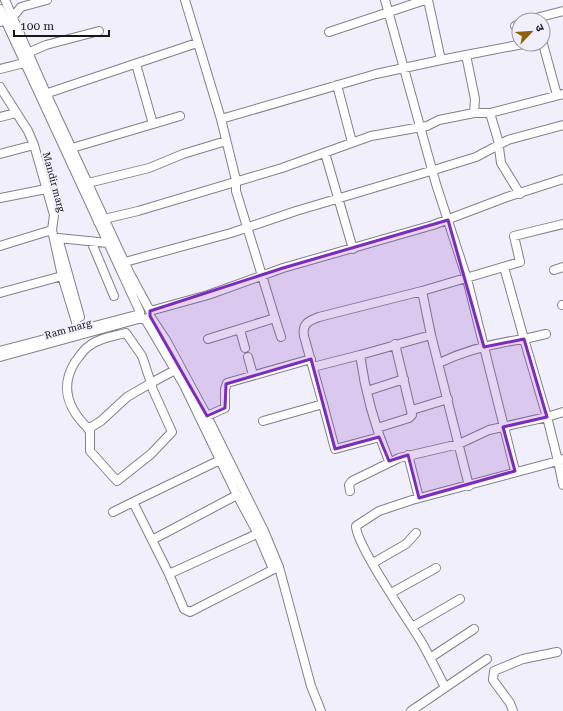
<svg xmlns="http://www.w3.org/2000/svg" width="563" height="711" viewBox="0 0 563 711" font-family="'Roboto Serif','Noto Sans Devanagari',serif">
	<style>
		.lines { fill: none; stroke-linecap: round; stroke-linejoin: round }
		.minor-casing { stroke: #82808b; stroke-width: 10 }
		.minor { stroke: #fff; stroke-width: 8 }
		.marked { fill: #7b2cbf; fill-opacity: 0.2; stroke: #7b2cbf; stroke-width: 3; stroke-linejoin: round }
		.labels { text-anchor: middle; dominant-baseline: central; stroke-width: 4; stroke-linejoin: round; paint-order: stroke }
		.street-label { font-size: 10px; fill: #161519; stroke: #f2effc }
	</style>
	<rect width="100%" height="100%" fill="#f2effc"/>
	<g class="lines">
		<defs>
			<path id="minor" d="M5,0L46,93L130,274L149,309
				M185,0L221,119L236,180V191L275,318L208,339
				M385,0L436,184L467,279L515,471
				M428,0L441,60L466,55L475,99L474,113
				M0,9L140,312
				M528,20L563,11
				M0,22L12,18L21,7L47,0
				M515,26L519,24
				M329,32L425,0
				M543,44L557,95
				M466,55L523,44
				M136,64L153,124
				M0,69L24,63L32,51L46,45L99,31
				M337,85L352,142
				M0,87L28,131L34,145L54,215L52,230L62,276L80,335
				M42,95L197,43
				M490,113L498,140L501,163L520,194
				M0,117L16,113
				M221,119L376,74L441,60
				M72,148L180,116
				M325,153L353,249
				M0,154L34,145
				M84,184L149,168L183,154L226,141
				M0,198L46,189
				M98,222L104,219L138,211L282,168L371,136L427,126L439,120L474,113H490L563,94
				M91,241L114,296
				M0,246L52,230
				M504,267L524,339L546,334
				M120,268L125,262L231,233L296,211L434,170L476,157L508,140L563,125
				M554,270L563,267
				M422,291L520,262L514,236L563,224
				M0,293L62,276
				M562,305H563
				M150,311L208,295L283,268L433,225L507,197L563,179
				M150,316L166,340L207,416L264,531L279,567L311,686L321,711
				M80,317L58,238L108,243
				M275,318L281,337
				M145,319L184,385L237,495L258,534L273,569
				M240,330L245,348
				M0,351L140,314
				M0,357L142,318
				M248,357L253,375
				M439,363C466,350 495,343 524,339L547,417L563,412
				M313,367L360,355
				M367,391L404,379
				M323,404L335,449L380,437
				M412,410L448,399
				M207,416L225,408V389L227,383L311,359
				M263,421L323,404L304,336C302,324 308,321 319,317L422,291L431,335L469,486
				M377,428L409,418L412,415L395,344
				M88,429L101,421L127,397L151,383L153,390L172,432L151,454L117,481L90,451V430C69,411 59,388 75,362C79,357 83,350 89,346C99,338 114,336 126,333L142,356L151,383L175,370
				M408,455L419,498
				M389,461C375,427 365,391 360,355L431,335
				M350,491L349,485L352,481L399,458L459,444L489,430L547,417L558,461L563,459
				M113,512L133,502
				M261,532L169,574L184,609L190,612L278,567
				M152,540L133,502L220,460
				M373,563L406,544L416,533
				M169,574L152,540L237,495
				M391,593L436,568
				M412,627L460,599
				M430,658L474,629
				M445,687C437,672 430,657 422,643C409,621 356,545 356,526L379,511L412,500L558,461L563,485
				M411,711L487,659
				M513,711L510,703L493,680L494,671L523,659L557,652"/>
		</defs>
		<!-- minor casing -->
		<use href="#minor" class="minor-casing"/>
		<!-- minor -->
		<use href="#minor" class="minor"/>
	</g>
	<!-- marked area -->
	<path class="marked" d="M448,220L484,347L524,339L547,417L503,427L515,471L419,498L408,455L389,461L379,437L335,449L311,359L226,384L225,408L207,416L150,316V311L283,268Z"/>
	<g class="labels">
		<!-- street labels -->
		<g class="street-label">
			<text transform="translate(54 182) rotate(75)">Mandir marg</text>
			<text transform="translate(68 329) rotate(-16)">Ram marg</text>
		</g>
	</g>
	<!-- north arrow -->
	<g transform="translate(531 32) rotate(65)"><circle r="19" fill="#f2effc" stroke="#9a98a1"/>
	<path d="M0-3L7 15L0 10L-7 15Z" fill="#90610d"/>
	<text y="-6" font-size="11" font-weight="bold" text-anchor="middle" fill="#161519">उ</text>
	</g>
	<!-- scale -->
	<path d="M14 30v6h95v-6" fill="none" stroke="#161519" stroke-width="2"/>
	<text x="20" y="30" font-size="12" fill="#161519" stroke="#f2effc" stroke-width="3" paint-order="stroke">100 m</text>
</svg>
